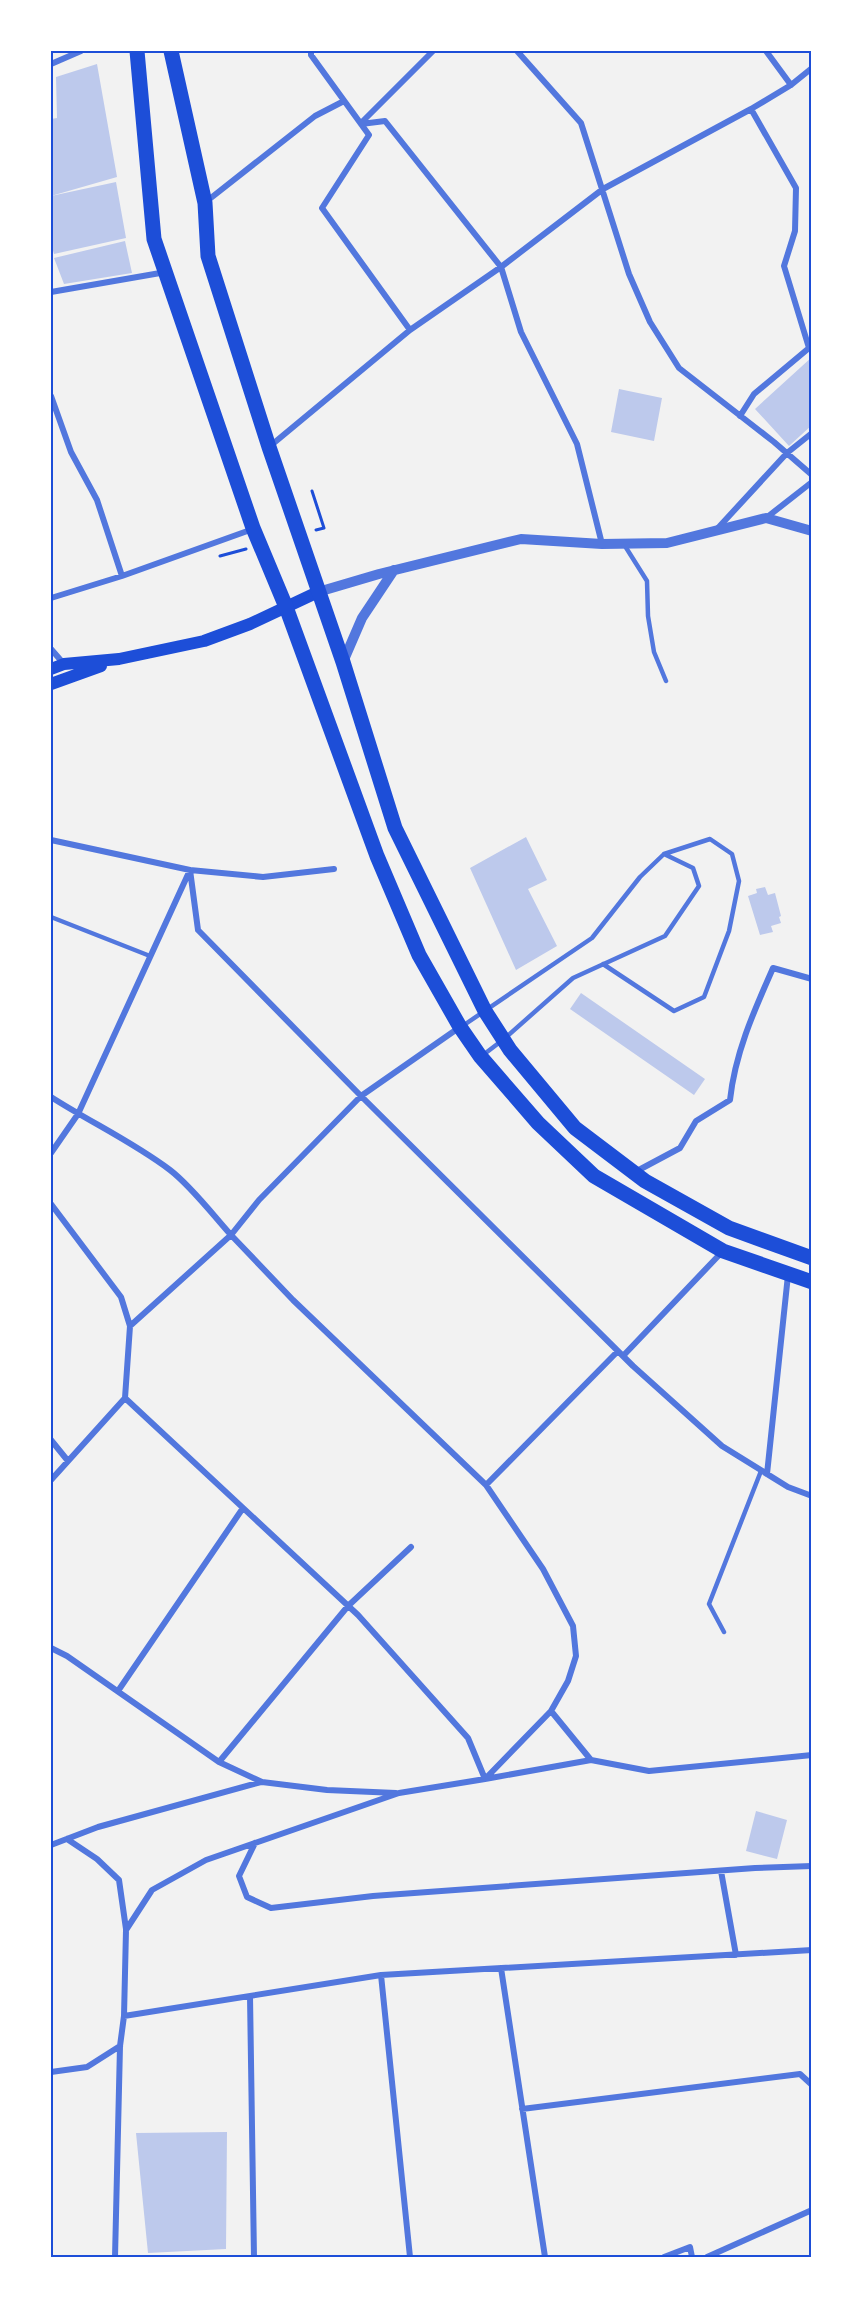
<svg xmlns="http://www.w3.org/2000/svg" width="863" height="2308" viewBox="0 0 863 2308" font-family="'Exo 2',sans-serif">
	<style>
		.building { fill: #bdc9ec }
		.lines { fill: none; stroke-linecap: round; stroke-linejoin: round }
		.path { stroke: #1d4ed8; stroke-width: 3 }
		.service { stroke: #5277de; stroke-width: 4.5 }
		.minor { stroke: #5277de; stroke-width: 6 }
		.tertiary { stroke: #5277de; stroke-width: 10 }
		.secondary { stroke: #1d4ed8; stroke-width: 12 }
		.trunk { stroke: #1d4ed8; stroke-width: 15 }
		.neatline { fill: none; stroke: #1d4ed8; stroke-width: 2 }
	</style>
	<rect width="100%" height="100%" fill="#f2f2f2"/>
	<!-- building -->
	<path class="building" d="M97,64L117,177L51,196V119L57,118L56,77Z
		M116,182L126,238L54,254L51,244V196Z
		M125,241L132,273L64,284L54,258Z
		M812,357V425L789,446L755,409Z
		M619,389L662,398L654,441L611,432Z
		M526,837L547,880L528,889L557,946L516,970L470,868Z
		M765,887L768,895L775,893L781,916L779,917L781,923L771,926L773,932L760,935L748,896L757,893L756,889Z
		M581,993L705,1079L694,1095L570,1009Z
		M756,1811L787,1820L777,1859L746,1851Z
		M227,2132L226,2249L148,2253L136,2133Z"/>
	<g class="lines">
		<!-- path -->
		<path class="path" d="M312,491L324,528L316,530
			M220,556L246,549"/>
		<!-- service -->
		<path class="service" d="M625,546L647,581L648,616L654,652L666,681
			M51,917L150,956
			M603,964L674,1011L704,997L729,931L739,881L732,854L710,839L664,854
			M464,1025L592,938L640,877L664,854L693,868L699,886L665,936L573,978L504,1039L483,1055
			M724,1632L709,1604L761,1471"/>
		<!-- minor -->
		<path class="minor" d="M311,51V55L369,135L322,208L410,330
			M517,51L581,123L629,274L650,322L679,368L774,442L812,475
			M766,51L791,85
			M51,64L81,51
			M361,123L433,51
			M361,124L385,121L501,267L521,332L577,444L602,544
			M207,201L315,116L344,101
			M51,292L166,272
			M51,396L71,452L97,500L122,576L253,529
			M740,416L754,394L809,348L784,266L795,231L796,188L751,109
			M269,447L410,330L501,267L603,189L751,109L791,85L812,68
			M766,518L812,482
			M718,528L787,453L812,433
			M51,598L122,576
			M51,649L64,664
			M51,840L190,870L198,930L361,1096L633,1366L722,1446L788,1487L812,1496
			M51,1097C90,1122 133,1142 170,1170C191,1186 213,1215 231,1235L130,1326
			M51,1153L78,1114L190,870L263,877L334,869
			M635,1172L680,1148L696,1121L730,1100C735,1053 754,1011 773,968L812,979
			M51,1204L121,1297L130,1326L125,1398
			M623,1356L722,1252
			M51,1440L68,1461
			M767,1474L788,1275
			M51,1480L125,1398L358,1615L468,1738L485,1779L591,1760L649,1771L812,1755
			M486,1485L618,1351
			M51,1648L67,1656L219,1762L262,1782L327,1790L396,1793
			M118,1691L243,1508
			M551,1711L591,1760
			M219,1762L348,1606L411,1547
			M67,1839L97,1859L119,1880L126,1929
			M255,1843L239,1876L247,1897L271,1908L373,1896L755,1868L812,1866
			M51,1845L98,1827L261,1782
			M721,1871L736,1955
			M501,1968L545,2257
			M381,1975L410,2257
			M250,1996L254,2257
			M124,2016L381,1975L812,1950
			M51,2072L87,2067L120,2046
			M522,2109L800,2074L812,2085
			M115,2257L120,2046L124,2016L126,1930L152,1890L206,1860L399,1793L485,1779L551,1711L568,1681L576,1656L573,1626L543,1569L486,1485L293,1300L231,1235L259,1200L361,1096L460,1027
			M664,2257L690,2247L692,2257
			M707,2257L812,2210"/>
		<!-- tertiary -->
		<path class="tertiary" d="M318,592L379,574L521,539L602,544L667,543L766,518L812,531
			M343,662L362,618L394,570"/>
		<!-- secondary -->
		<path class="secondary" d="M51,669L64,664L119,659L204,641L250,624L318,592
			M51,684L101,666"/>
		<!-- trunk -->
		<path class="trunk" d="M137,51L154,239L253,528L286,607L377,856L419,955L460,1027L480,1056L538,1123L594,1176L723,1251L812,1282
			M171,51L205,203L208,256L269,447L343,662L395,828L485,1011L510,1050L575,1128L645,1181L729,1228L812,1258"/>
	</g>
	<!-- border -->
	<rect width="863" height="2308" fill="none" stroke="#ffffff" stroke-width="105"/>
	<rect x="52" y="52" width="758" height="2204" class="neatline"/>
</svg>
